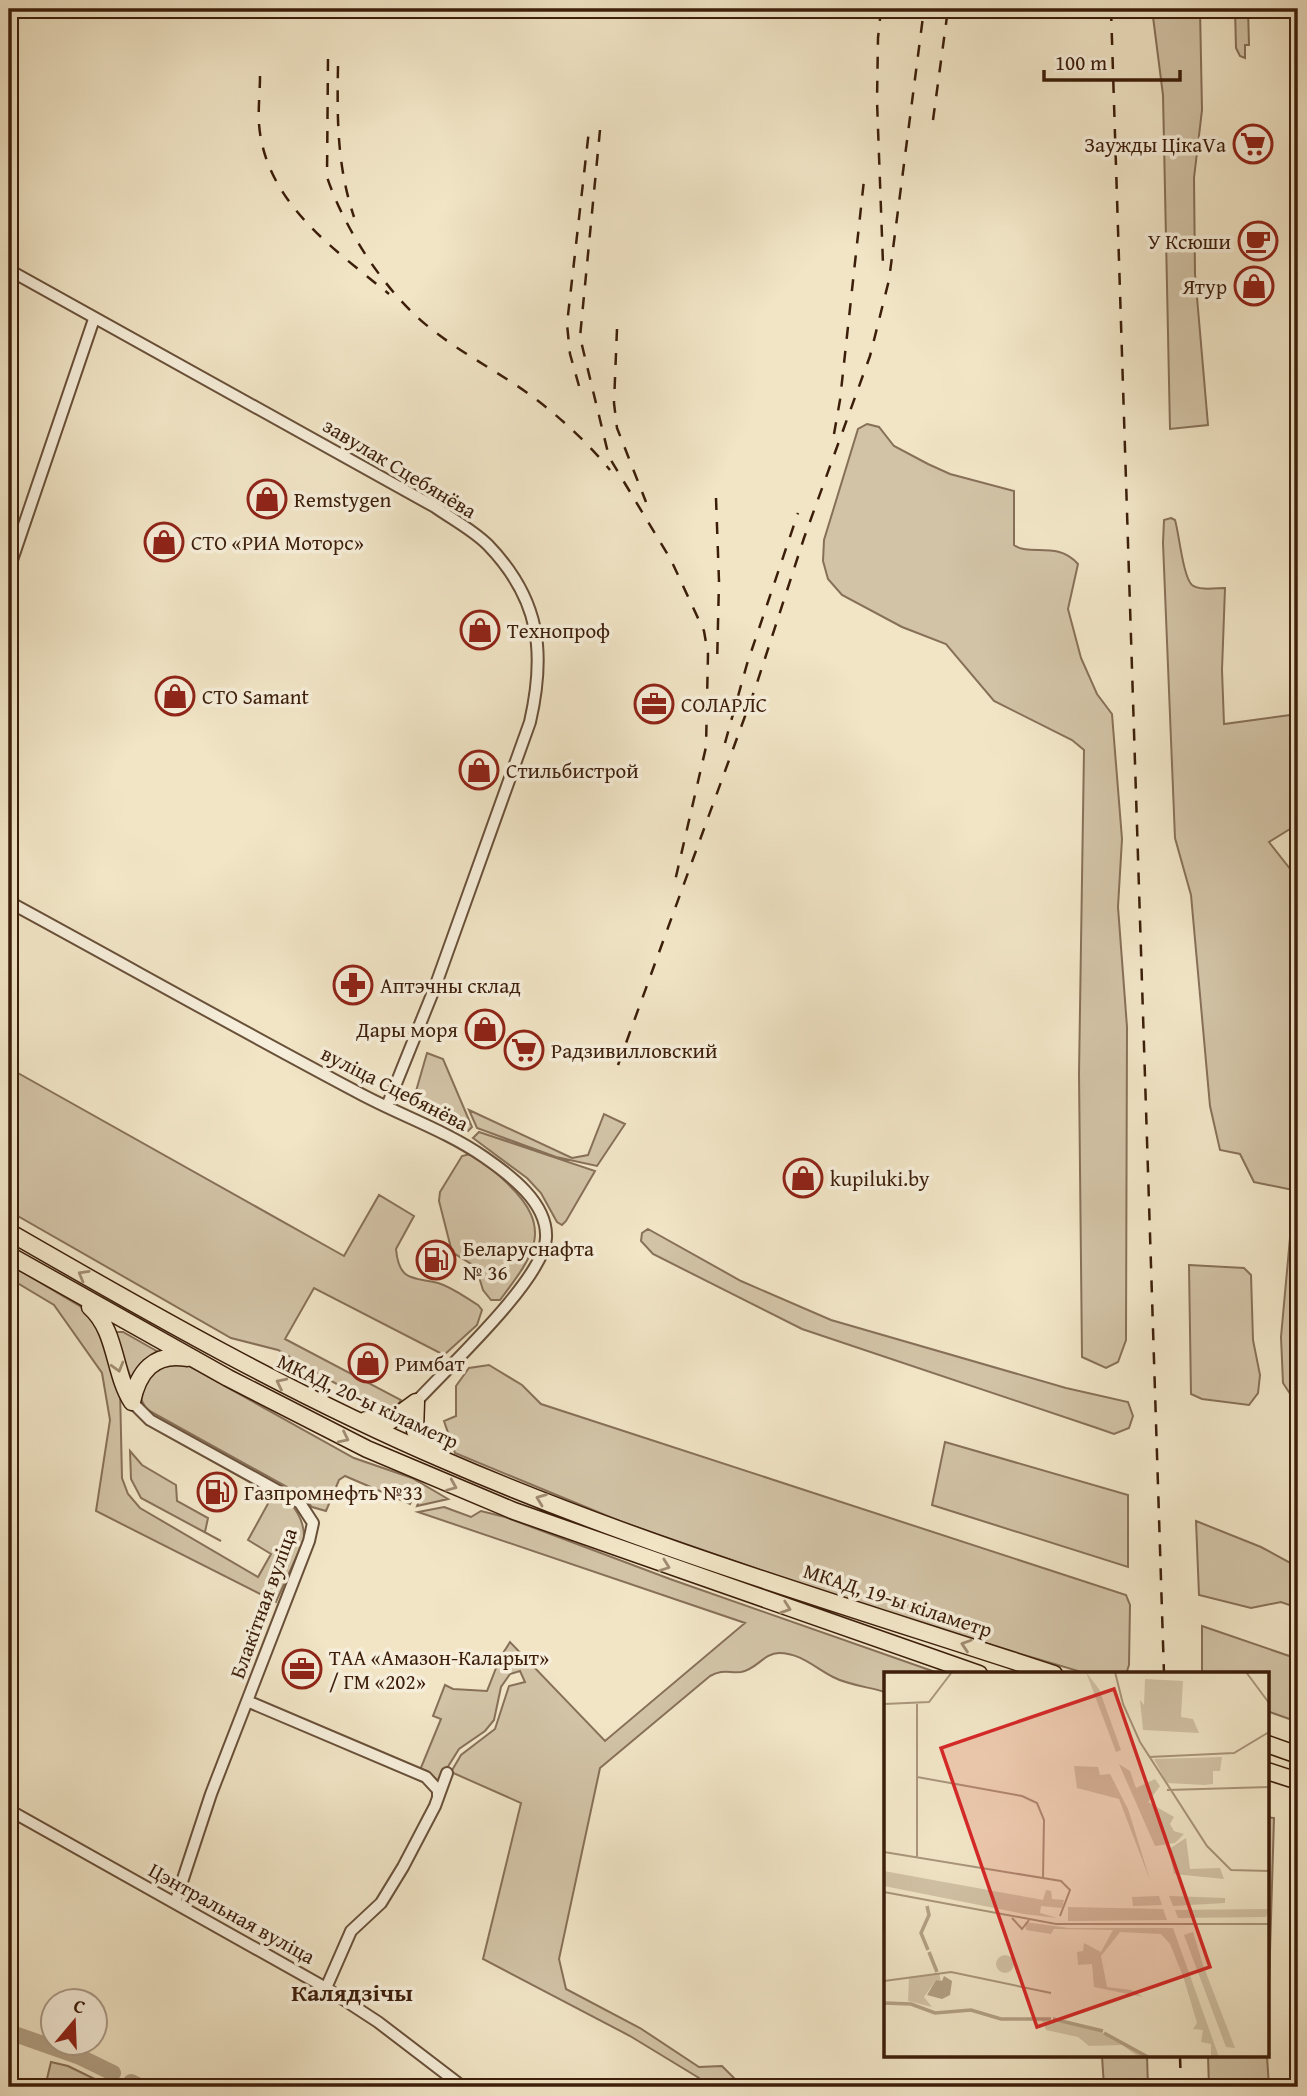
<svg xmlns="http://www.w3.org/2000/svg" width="1307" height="2096" viewBox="0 0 1307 2096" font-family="'Gentium Book Plus',serif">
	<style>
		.green { fill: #d2c3a6; stroke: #877058; stroke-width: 2 }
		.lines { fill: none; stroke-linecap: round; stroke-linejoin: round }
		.river { stroke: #b3a186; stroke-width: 16 }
		.minor-casing { stroke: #695039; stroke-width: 14 }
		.highway-casing { stroke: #3c1e0a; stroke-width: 19 }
		.minor { stroke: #f6eeda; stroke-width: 10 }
		.highway { stroke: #f1e5c6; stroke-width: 16 }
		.rail { stroke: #3c1e0a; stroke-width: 2.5; stroke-dasharray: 12 12; stroke-linecap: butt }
		.oneway { stroke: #a08b71 }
		.labels { text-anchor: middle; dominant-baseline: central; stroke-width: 7; stroke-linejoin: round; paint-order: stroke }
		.poi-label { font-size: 21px; fill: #3c1e0a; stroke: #f6eeda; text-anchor: start }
		.street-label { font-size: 21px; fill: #3c1e0a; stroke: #f6eeda }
		.quarter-label { font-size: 24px; font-weight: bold; fill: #3c1e0a; stroke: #f6eeda }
		.inset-river { fill: none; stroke: #b3a186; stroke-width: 3.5 }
		.inset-road { fill: none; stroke: #a9957b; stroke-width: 2 }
		.view { fill: #d62828; fill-opacity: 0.15; stroke: #d62828; stroke-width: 3.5 }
		.inset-edge { fill: none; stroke: #3c1e0a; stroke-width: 3.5 }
	</style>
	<rect width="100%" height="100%" fill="#f1e5c6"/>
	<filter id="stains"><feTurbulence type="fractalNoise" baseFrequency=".00286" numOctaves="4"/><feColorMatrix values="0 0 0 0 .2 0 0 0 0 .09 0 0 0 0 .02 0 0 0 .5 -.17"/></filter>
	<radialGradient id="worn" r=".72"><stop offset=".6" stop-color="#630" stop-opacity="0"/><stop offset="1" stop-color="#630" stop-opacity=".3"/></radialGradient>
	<!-- green -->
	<path class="green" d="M1152,9H1200L1202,110L1194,178L1195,274L1208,425L1170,429L1163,95Z
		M1235,9H1248L1249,45H1245V58L1240,56L1236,48Z
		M867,424L879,427L894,446L928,464L950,474L1014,491V545C1030,557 1057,540 1078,564L1068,609L1081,658L1097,694L1112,714L1122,839L1118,907L1127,1027L1126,1340L1118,1362L1106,1368L1082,1357L1079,1074L1084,750L1072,740L994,701L946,644L902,627L842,595L828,579L823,561L824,540L858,429Z
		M1171,518L1175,520C1179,533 1183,577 1192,585C1200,591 1216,588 1225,588L1222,670L1224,724L1298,714V824L1269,842L1298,879V1191L1254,1182L1240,1154L1220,1150L1210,1106L1191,895L1175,838L1163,543L1164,520Z
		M427,1053L443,1059L472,1127L468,1131L426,1111L414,1098Z
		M9,1068L344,1256L379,1195L414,1216L396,1249C399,1282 413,1277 438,1283C452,1287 466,1298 478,1305L482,1310L477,1325L444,1355L314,1288L285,1339L401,1400L397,1406L388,1407L366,1401L278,1350L231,1338L9,1211Z
		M469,1110L572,1158L588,1155L604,1114L625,1124L597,1166L556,1157L477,1128Z
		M479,1132L595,1171L566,1221L562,1225L557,1222L541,1193L527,1178L473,1138Z
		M470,1154C484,1159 497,1174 508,1184C555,1229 533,1256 500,1300H491L483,1290L476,1267L452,1252L439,1201L440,1192L462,1156Z
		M1298,1216V1406L1283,1383L1281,1337L1291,1227Z
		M648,1229L741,1281L831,1320L1066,1388L1128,1402L1133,1416L1129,1428L1114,1434L1097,1428L802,1329L653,1254L641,1241L642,1233Z
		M9,1264L83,1308L97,1319L120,1389L122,1478L128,1494L140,1508L258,1577L271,1554L248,1540L270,1500L279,1495C295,1504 305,1521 304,1540L276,1602L96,1511L110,1420L102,1373L54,1305L9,1278Z
		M1189,1265L1244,1268L1251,1275L1253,1340L1260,1375L1258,1393L1249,1405L1202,1399L1191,1394Z
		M116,1332H123L162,1354C141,1359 133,1369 129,1389L113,1338Z
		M178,1360L354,1458L412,1478L448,1499L417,1506L423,1491L418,1488L410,1504L345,1476L339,1480L326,1511L312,1507L298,1493L146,1409L141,1399L148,1371Z
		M489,1365L522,1385L541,1404L1126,1595L1130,1605L1129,1665L1126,1674H1088L881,1612L622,1522L455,1453L444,1421L456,1416V1386L469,1368Z
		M945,1442L1128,1495V1567L932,1505Z
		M130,1451L142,1465L176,1485L177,1501L208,1518L205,1532L221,1541L141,1498L131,1479Z
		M444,1507L471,1517L481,1511L505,1517L670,1579L941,1674H885V1692C869,1687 848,1685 833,1677C815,1668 801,1653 779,1653C764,1653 756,1670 741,1672C728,1673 723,1669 710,1676L600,1768L559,1959L566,1989L640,2028L699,2067L722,2066L743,2087H709L699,2078L630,2036L483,1959L521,1803L451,1772L461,1755L495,1729L509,1686L525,1682L520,1671L510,1674L501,1687L494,1720L485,1731L459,1749L439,1781L420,1770L441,1719L433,1716L445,1685L453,1689L487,1691L500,1658L510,1642L605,1741L745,1623L418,1512Z
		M1196,1521L1261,1547L1298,1567V1608L1281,1602L1251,1608L1199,1595Z
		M1202,1626L1298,1659V1722L1267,1711V1674H1202Z
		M1267,1817L1274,1818L1267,2052Z
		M1102,2056H1147L1148,2087H1104Z
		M1208,2056H1267L1269,2087H1209Z
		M51,2062L68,2066L111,2087H45Z"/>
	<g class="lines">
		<!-- river -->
		<path class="river" d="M9,2032L80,2057L113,2073
			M131,2082L141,2087"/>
		<defs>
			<path id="minor" d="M9,270L435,507C452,519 473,530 488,545C540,599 546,652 530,722L435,987L387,1106
				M9,569L94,319
				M9,902C125,965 240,1030 357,1092C399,1115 445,1130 484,1157C510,1175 548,1203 546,1238C544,1279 446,1369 416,1402
				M132,1402L150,1420L300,1503L313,1523L309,1541L211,1794L175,1903
				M247,1701L426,1777L438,1790V1796
				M9,1810L326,1988L378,2022L463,2087
				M326,1988L351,1931L381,1903L403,1867L435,1806L447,1773"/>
			<path id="highway" d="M9,1232C151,1314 293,1395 444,1460C641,1546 850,1607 1054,1674
				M9,1255L228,1378L367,1449L514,1511L979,1674
				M90,1307C117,1331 113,1372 132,1402
				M132,1402C138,1372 154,1352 187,1358
				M416,1402L415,1431L434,1451
				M366,1420L390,1421L416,1402
				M1267,1744L1298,1755
				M1267,1771L1298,1781"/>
		</defs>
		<!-- minor casing -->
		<use href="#minor" class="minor-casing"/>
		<!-- highway casing -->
		<use href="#highway" class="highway-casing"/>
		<!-- minor -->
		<use href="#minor" class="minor"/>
		<!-- highway -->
		<use href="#highway" class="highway"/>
		<!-- rail -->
		<path class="rail" d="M881,9L878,38L877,101L883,264
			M1111,9L1164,1674
			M328,59L327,177C343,225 378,280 415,315C450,348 495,369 533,397C561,418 588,443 610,470
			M338,66C337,119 337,166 354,217
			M260,76C260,92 258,108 259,124C265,202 334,249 389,294
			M933,120L948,9
			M600,130L580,337L609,457L671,560L704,631L708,654L706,747L675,881
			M617,329L614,403L617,428L646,502
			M579,386L570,354L567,324L589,130
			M834,434L840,400L864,180
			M716,498L719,581L717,666
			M725,743L747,664L798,513
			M618,1065L756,686L804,538L870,356L889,280L924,9
			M1180,2056L1181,2087"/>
	</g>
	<!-- one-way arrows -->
	<defs><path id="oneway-chevron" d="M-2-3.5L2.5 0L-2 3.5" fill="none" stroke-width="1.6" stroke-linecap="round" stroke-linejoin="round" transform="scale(1.75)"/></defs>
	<g class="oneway">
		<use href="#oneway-chevron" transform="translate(83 1275) rotate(-150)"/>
		<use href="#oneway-chevron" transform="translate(118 1367) rotate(74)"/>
		<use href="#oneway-chevron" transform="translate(281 1383) rotate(-154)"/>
		<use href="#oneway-chevron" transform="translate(344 1438) rotate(26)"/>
		<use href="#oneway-chevron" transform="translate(452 1486) rotate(23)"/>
		<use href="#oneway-chevron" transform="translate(541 1499) rotate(-159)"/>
		<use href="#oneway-chevron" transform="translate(665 1566) rotate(20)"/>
		<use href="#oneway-chevron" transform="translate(786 1608) rotate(19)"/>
		<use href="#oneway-chevron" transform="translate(966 1645) rotate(-162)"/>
	</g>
	<!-- icons -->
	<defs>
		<symbol id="supermarket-ring" viewBox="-11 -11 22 22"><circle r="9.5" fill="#f6eeda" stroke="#8f2418" stroke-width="1.5"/><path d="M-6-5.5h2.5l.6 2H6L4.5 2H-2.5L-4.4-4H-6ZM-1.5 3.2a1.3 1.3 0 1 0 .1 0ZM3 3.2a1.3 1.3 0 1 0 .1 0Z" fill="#8f2418"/></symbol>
		<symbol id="cafe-ring" viewBox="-11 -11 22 22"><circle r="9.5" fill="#f6eeda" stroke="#8f2418" stroke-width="1.5"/><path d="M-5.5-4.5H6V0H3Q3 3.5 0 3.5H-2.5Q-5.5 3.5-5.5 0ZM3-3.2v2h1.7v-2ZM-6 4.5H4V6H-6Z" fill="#8f2418"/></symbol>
		<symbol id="shop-ring" viewBox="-11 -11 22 22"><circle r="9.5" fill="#f6eeda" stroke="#8f2418" stroke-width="1.5"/><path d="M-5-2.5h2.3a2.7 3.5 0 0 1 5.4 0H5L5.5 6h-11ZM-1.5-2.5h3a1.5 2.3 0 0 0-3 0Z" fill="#8f2418"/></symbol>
		<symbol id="office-ring" viewBox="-11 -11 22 22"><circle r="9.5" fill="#f6eeda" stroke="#8f2418" stroke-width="1.5"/><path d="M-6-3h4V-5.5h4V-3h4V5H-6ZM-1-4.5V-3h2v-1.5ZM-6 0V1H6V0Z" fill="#8f2418"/></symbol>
		<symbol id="pharmacy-ring" viewBox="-11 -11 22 22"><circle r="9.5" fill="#f6eeda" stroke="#8f2418" stroke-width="1.5"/><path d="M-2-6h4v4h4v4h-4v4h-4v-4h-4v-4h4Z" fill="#8f2418"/></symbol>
		<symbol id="fuel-ring" viewBox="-11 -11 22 22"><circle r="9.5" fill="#f6eeda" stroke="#8f2418" stroke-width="1.5"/><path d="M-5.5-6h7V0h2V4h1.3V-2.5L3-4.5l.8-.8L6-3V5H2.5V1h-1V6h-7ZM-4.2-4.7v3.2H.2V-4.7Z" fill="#8f2418"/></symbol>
	</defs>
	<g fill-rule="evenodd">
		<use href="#supermarket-ring" x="1231" y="122" width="44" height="44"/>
		<use href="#cafe-ring" x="1236" y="219" width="44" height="44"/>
		<use href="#shop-ring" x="1232" y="264" width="44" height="44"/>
		<use href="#shop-ring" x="245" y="477" width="44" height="44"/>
		<use href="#shop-ring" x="142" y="520" width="44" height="44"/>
		<use href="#shop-ring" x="458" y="608" width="44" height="44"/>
		<use href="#shop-ring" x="153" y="674" width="44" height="44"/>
		<use href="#office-ring" x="632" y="682" width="44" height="44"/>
		<use href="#shop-ring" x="457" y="748" width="44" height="44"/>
		<use href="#pharmacy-ring" x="331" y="963" width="44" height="44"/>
		<use href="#shop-ring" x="463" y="1007" width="44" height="44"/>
		<use href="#supermarket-ring" x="502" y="1028" width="44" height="44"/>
		<use href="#shop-ring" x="781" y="1156" width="44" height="44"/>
		<use href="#fuel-ring" x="414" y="1238" width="44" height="44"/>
		<use href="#shop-ring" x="346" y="1341" width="44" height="44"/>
		<use href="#fuel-ring" x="195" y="1470" width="44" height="44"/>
		<use href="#office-ring" x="280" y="1647" width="44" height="44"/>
	</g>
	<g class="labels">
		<!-- poi labels -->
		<g class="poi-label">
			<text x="1226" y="144" text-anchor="end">Заужды ЦікаVа</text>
			<text x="1231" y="241" text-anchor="end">У Ксюши</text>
			<text x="1227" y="286" text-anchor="end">Ятур</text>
			<text x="294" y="499">Remstygen</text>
			<text x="191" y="542">СТО «РИА Моторс»</text>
			<text x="507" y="630">Технопроф</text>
			<text x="202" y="696">СТО Samant</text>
			<text x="681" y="704">СОЛАРЛС</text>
			<text x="506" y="770">Стильбистрой</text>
			<text x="380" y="985">Аптэчны склад</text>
			<text x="458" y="1029" text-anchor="end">Дары моря</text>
			<text x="551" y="1050">Радзивилловский</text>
			<text x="830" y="1178">kupiluki.by</text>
			<text x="463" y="1248">Беларуснафта<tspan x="463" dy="24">№ 36</tspan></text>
			<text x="395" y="1363">Римбат</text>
			<text x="244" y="1492">Газпромнефть №33</text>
			<text x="329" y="1657">ТАА «Амазон-Каларыт»<tspan x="329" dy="24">/ ГМ «202»</tspan></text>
		</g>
		<!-- street labels -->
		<g class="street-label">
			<text transform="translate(400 468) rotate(31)">завулак Сцебянёва</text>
			<text transform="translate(395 1088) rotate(27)">вуліца Сцебянёва</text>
			<text transform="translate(368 1401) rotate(25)">МКАД, 20-ы кіламетр</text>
			<text transform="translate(898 1600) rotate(18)">МКАД, 19-ы кіламетр</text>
			<text transform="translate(263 1603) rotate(-70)">Блакітная вуліца</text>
			<text transform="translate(232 1913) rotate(29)">Цэнтральная вуліца</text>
		</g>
		<!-- quarter labels -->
		<g class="quarter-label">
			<text x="352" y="1992">Калядзічы</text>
		</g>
	</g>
	<!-- overview -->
	<g transform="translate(884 1672)">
		<rect width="385" height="385" fill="#f1e5c6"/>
		<path d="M202,0L215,17L237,78L232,80ZM261,7L299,9L297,45L309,47L315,61L259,58L256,28L260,33ZM338,85L336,99H329V112L320,113L283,111L270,87ZM235,92L246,99L252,116L271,107L276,114L264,130L290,145L286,152L290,159L300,162L291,171L271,174ZM190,94L214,95L216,103L226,102L244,137L266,208L235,127L193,116ZM302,166L306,197L336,196L340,207L290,202L285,177ZM0,199L159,228L162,218L167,219L168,227L180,228L178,236L157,234L156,241L173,246L140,242L0,214ZM275,224L278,233L249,234L248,225ZM285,224L341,226V231L289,234ZM184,235L279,237L283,248L184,249ZM385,237L382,245L294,246L291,238ZM141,250L185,256H289L335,385H327V372L317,370L319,358L309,357L313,351L299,304L286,272L277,262L236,260L217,284L223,315L247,318L259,325L210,315L208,292L194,293L193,280L199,279L200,271L217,280L229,258L170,257L167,262L142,258ZM309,260L319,293L351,376L342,375L300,263ZM112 292a9 9 0 1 1 18 0a9 9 0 1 1-18 0ZM55,301L57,309L52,308L40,325L48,335L24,329L25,306ZM158,348L208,355L264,385H255L238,373L205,374L194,365L162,358Z" fill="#d2c3a6"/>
		<path d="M60,304L68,309L66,323L58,327L43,323L52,308L58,309Z" fill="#b3a186"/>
		<path class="inset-river" d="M43,234L45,243L37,261L44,278M45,280L53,300M0,331L27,332L51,341L87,338L117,347H167M169,347L219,359M220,361L264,385"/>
		<path class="inset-road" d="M231,0L239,32L256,70L323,174L347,198L385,199M362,0L385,31M0,32L45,30L68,0M265,85L350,81L385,60M33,105L138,124L153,131L160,148L159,206M283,118L385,115M0,180L177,209L186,218L176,244M33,185V32M0,220L172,252H385M128,246L138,257L145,248M0,309L67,300L167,321"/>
		<path class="view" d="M230,17L326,295L153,355L57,76Z"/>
		<rect width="385" height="385" class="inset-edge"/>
	</g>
	<!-- margin -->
	<rect width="1307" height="2096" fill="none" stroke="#f1e5c6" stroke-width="35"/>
	<rect x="10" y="10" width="1286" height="2075" fill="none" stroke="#3c1e0a" stroke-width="3.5"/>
	<rect x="18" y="18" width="1272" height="2061" fill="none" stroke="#3c1e0a" stroke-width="2"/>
	<!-- north arrow -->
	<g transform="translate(74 2022) rotate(19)"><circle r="33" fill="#f6eeda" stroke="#ac9b87" stroke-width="2"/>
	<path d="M0-5L12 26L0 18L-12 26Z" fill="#8f2418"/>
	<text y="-10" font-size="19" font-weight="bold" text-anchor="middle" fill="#3c1e0a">С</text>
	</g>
	<!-- scale -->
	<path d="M1044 70v10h136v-10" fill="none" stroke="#3c1e0a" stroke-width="3.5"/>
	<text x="1055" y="70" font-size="21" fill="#3c1e0a" stroke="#f6eeda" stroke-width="5" paint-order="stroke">100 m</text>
	<rect width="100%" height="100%" filter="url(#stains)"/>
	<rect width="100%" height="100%" fill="url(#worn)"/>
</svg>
